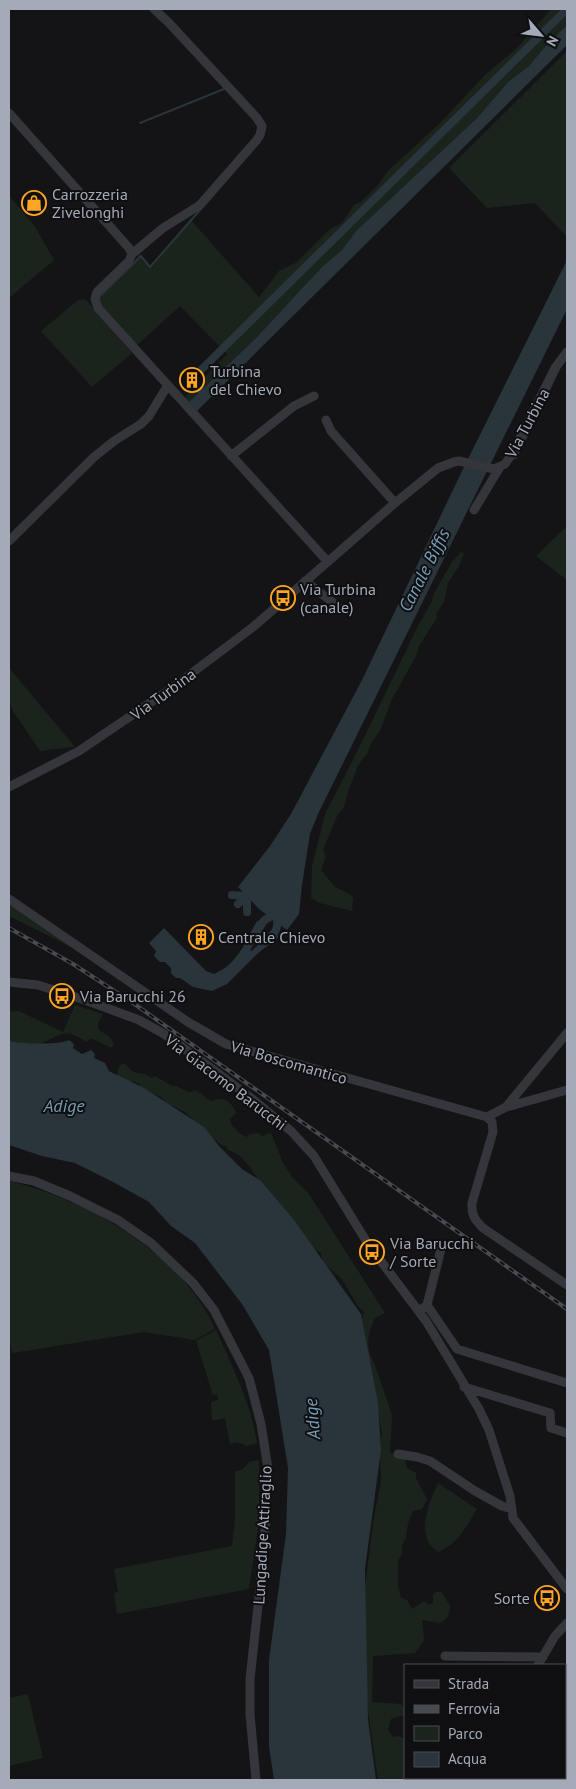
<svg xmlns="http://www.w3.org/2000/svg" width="576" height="1789" viewBox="0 0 576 1789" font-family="'PT Sans',sans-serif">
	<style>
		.green { fill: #1b241c }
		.water { fill: #29343b }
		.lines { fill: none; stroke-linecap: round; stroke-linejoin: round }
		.stream { stroke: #29343b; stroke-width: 2 }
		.canal { stroke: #29343b; stroke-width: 8 }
		.minor { stroke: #34363b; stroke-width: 9 }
		.rail-casing { stroke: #474a50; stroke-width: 4 }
		.rail { stroke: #0f0f11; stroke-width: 2; stroke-dasharray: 5.5; stroke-linecap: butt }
		.labels { text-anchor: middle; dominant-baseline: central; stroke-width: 4; stroke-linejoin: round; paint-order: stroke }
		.poi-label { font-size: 16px; fill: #a4abb8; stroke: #0f0f11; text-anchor: start }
		.street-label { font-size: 16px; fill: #a4abb8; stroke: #0f0f11 }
		.water-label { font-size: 18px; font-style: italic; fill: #779db6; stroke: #0f0f11 }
	</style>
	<rect width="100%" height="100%" fill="#141416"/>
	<!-- green -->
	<path class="green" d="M551,9H567V25L543,49L529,66L508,82L477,118L356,231L342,250L322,267L255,339L189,402L185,397L227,354L180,306L136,346L101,306L99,299L100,295L138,258L139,253L150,266L190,219L259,297L279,271L297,262L330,229L342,223L354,205L361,202L377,186L388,171L441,122L486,74L517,48Z
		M567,51V237L535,203L487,208L449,168Z
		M9,196L34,225L54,260L9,298Z
		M83,299L87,301L132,353L92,387L41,331L77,301Z
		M567,526V580L536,556Z
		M461,552L464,553L459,566L448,583L444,602L436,614L437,618L419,646L416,656L392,699L380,731L371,743L367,754L363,758L357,768L349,789L344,807L338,814L323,850L326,856L321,870L335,887L351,895L353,899L352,911L320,903L311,898L312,866L325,814L356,754L417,628L432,601L433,595L452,562Z
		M9,668L75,747L40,751L13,711L9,700Z
		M9,904L73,948L9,916Z
		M75,1005L103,1014L98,1023L99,1030C105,1034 111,1036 114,1044L111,1048L91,1038L86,1042C62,1025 60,1038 36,1045C32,1046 28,1048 24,1048C19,1047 13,1044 9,1042V1012L19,1011L63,1032Z
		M124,1063L132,1071L137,1073L145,1074L152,1078L155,1076L172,1086H176L189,1092L196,1090L210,1101C213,1101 216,1099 219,1099C227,1098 234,1106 236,1113L230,1119C231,1127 240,1135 247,1137L249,1134L258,1133L264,1137L265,1134L271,1133L283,1163L293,1178L309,1194L385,1313L375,1318C367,1334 365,1349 375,1365L392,1415L390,1452L405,1460L407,1468L416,1473V1478L427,1499L422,1509L413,1511L408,1523L406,1537L402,1545V1554L398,1560V1585L401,1598L407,1600L412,1609L424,1601L429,1605L433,1603V1595L436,1592H441L450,1605C450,1614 448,1619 440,1623L422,1620L424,1640L415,1653L373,1656L372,1702L401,1704L405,1710V1715L391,1719L388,1730L393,1737L399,1736L405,1739L406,1780H378L366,1697L364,1596L373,1523L381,1481L380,1450L382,1432L361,1323L364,1312L358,1306L341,1278L323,1263L321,1253L314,1249C299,1231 283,1214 268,1196C256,1180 249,1156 228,1150L226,1146L221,1145L185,1112L171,1105L167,1104L161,1097L140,1088V1084L135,1082L116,1079C117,1072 117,1066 124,1063Z
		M9,1181C87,1200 181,1252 215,1329L195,1340L144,1332L12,1353L9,1333Z
		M216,1330C232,1366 251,1403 257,1443L247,1446L237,1442L230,1444L225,1418L212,1421L211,1402L218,1400L217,1394L213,1395L196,1341Z
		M259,1460V1521L249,1589L117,1614L114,1593L118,1592L114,1569L232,1546L235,1519V1471L242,1470L249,1462Z
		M438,1483L477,1509C465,1528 459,1543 438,1552C414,1537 429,1504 438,1483Z
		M28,1694L43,1758L9,1766V1698Z"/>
	<!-- water -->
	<path class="water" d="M567,25V45L197,411L189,402L255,339L322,267L342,250L356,231L477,118L508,82L529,66L543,49Z
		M567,260V309L318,814L310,834L302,885L299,914L287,930L259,909L238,887L270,846L291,814L362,680L463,469Z
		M257,921L266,925L250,950L252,951L272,930L279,937L257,954L227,984L212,991L193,987L180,978H176L171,973V968L165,962H160L154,956L156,951L149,943L164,928L206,971L214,974C237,965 246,941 257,921Z
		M69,1040L74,1044L73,1048L82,1054L91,1050L95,1054L94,1058L105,1063L109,1071L144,1088L204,1127L220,1147L242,1169L261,1181L294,1220L361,1314L378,1403L381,1450L365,1569L368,1719L376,1780H274L269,1747V1660L286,1534L288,1468L269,1350L242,1304L195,1243L171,1226L149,1202L113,1182L75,1163L42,1156L9,1145V1041C20,1044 61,1045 69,1040Z"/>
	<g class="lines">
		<!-- stream -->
		<path class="stream" d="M140,123L224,89
			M101,295L141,256L150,267L201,209
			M549,390L560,367
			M516,458L545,399"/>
		<!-- canal -->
		<path class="canal" d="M202,369L567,9
			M190,380L205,395L208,392
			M232,895L247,896
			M247,896V912
			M238,904L254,889
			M256,931C262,922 266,917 277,915
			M269,939C278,931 278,925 277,913"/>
		<!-- minor -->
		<path class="minor" d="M9,113L129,248L132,254L129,261L97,292L95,299L98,308L328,562
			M132,254L163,228L200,205L256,141L260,135L262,126L257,118L169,23L154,9
			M326,420L331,431L395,503
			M231,456L294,406L314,396
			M474,510L500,467
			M9,541L94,457L114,441L141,424L149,416L168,385
			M305,581L340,608
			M9,787L79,751L172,688L253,627L395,503L438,468L454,462L459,461L494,469L505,464L512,454L555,368L567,352
			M9,899L188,1022L226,1044L487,1117L492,1122L493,1132L472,1203C471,1215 475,1220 483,1228L567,1285
			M9,982L38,985L85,1000L139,1020L164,1034L196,1057L250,1097L291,1131L314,1156L368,1244L426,1321L479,1409L489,1430L510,1496L513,1518L567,1589
			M507,1107L567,1090
			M487,1117L506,1107L567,1033
			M9,1176L34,1181L70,1196L118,1220L151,1243L193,1283L214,1310L249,1378L261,1424L268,1469L264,1551L250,1679V1714L256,1780
			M427,1305L442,1245
			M419,1311L427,1305L457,1349L567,1383
			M464,1387L550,1413L551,1428L567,1433
			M398,1454L417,1457L430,1461L475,1491L502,1506L512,1509
			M445,1656L543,1657
			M538,1665L555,1636L567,1623"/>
		<defs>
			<path id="rail" d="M9,928L73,964L133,1003L567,1309"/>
		</defs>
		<!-- rail casing -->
		<use href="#rail" class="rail-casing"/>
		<!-- rail -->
		<use href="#rail" class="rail"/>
	</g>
	<!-- icons -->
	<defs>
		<symbol id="shop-ring" viewBox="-11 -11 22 22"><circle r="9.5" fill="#0f0f11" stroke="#ffa523" stroke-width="1.5"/><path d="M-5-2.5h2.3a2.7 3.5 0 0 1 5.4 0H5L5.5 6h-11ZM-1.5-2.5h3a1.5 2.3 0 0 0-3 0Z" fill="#ffa523"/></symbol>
		<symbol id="building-ring" viewBox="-11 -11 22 22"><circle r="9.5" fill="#0f0f11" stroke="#ffa523" stroke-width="1.5"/><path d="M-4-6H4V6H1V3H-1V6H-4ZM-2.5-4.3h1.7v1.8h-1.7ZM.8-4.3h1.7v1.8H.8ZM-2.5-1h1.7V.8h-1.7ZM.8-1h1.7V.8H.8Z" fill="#ffa523"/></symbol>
		<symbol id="bus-ring" viewBox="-11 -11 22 22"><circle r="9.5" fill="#0f0f11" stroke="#ffa523" stroke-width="1.5"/><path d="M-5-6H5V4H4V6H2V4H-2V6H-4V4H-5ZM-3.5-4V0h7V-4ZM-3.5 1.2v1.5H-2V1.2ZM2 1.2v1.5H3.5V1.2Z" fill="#ffa523"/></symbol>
	</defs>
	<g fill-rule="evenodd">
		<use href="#shop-ring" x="20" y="189" width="28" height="28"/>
		<use href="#building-ring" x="178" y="366" width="28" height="28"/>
		<use href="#bus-ring" x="269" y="584" width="28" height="28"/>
		<use href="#building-ring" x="187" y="923" width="28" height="28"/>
		<use href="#bus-ring" x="48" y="982" width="28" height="28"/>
		<use href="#bus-ring" x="358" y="1238" width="28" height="28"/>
		<use href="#bus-ring" x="533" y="1584" width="28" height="28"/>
	</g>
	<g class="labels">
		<!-- poi labels -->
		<g class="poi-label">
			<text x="52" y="194">Carrozzeria<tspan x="52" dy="18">Zivelonghi</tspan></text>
			<text x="210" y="371">Turbina<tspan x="210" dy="18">del Chievo</tspan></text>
			<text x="300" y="589">Via Turbina<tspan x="300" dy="18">(canale)</tspan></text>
			<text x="218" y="937">Centrale Chievo</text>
			<text x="80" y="996">Via Barucchi 26</text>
			<text x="390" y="1243">Via Barucchi<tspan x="390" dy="18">/ Sorte</tspan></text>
			<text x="530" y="1598" text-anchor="end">Sorte</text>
		</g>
		<!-- street labels -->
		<g class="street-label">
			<text transform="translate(527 423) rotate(-62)">Via Turbina</text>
			<text transform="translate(163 694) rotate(-36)">Via Turbina</text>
			<text transform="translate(289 1062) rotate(16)">Via Boscomantico</text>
			<text transform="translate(226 1082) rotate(37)">Via Giacomo Barucchi</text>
			<text transform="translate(262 1535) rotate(-87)">Lungadige Attiraglio</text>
		</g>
		<!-- water labels -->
		<g class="water-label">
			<text transform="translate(424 570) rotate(-63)">Canale Biffis</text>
			<text x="64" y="1105">Adige</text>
			<text transform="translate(312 1419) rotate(-95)">Adige</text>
		</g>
	</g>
	<!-- border -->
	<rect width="576" height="1789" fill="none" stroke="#a4abb8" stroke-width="20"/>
	<!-- legend -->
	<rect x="404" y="1664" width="162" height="115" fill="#0f0f11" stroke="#4b4d54"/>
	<rect x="414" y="1680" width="25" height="8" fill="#34363b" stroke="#4b4d54"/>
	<text x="448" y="1689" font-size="15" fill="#a4abb8">Strada</text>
	<rect x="414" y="1705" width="25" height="8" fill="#474a50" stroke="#4b4d54"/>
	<text x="448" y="1714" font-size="15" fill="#a4abb8">Ferrovia</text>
	<rect x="414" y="1726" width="25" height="15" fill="#1b241c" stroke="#4b4d54"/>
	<text x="448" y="1739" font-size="15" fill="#a4abb8">Parco</text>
	<rect x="414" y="1752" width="25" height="15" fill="#29343b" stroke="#4b4d54"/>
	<text x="448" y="1764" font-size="15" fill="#a4abb8">Acqua</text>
	<!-- north arrow -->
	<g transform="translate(541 35) rotate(118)" stroke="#0f0f11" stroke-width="4" paint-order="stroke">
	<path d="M0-4L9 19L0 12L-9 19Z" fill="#a4abb8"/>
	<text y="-8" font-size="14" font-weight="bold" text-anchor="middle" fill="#a4abb8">N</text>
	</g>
</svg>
